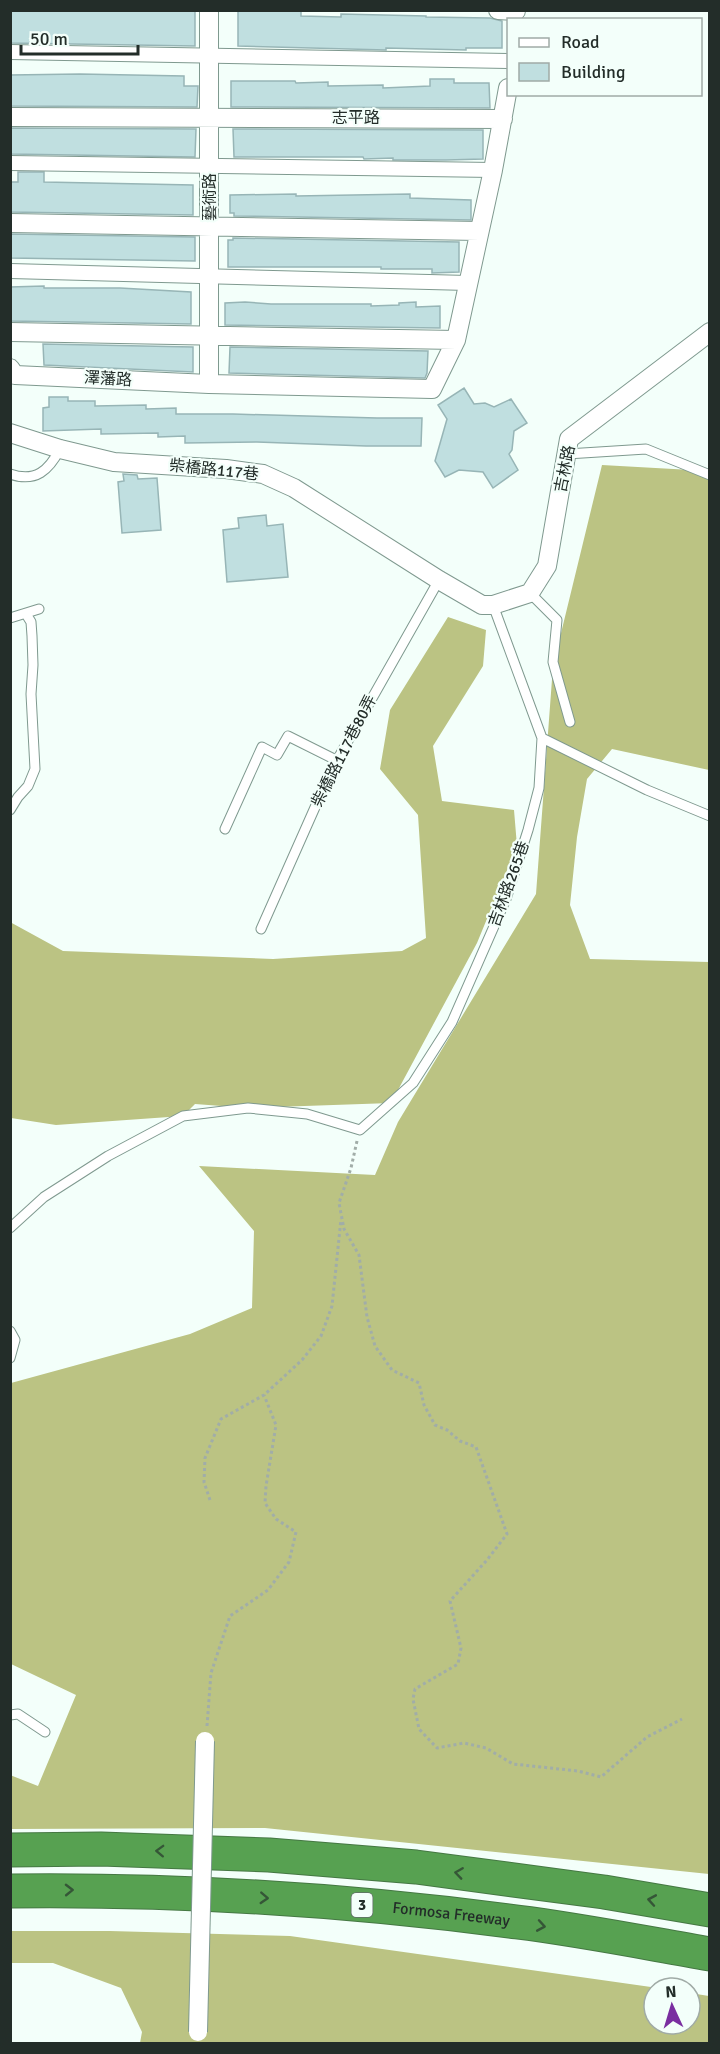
<svg xmlns="http://www.w3.org/2000/svg" width="720" height="2054" viewBox="0 0 720 2054" font-family="Signika,'Noto Sans TC',sans-serif">
	<style>
		.forest { fill: #bbc383 }
		.building { fill: #c0dfe0; stroke: #97b5b6; stroke-width: 1.5 }
		.lines { fill: none; stroke-linecap: round; stroke-linejoin: round }
		.service-casing { stroke: #7f998f; stroke-width: 11 }
		.pedestrian-casing { stroke: #7f998f; stroke-width: 16 }
		.minor-casing { stroke: #7f998f; stroke-width: 20 }
		.motorway-casing { stroke: #457843; stroke-width: 35 }
		.path { stroke: #a1ada8; stroke-width: 3; stroke-dasharray: 3 3; stroke-linecap: butt }
		.service { stroke: #fff; stroke-width: 9 }
		.pedestrian { stroke: #fff; stroke-width: 14 }
		.minor { stroke: #fff; stroke-width: 18 }
		.motorway { stroke: #57a151; stroke-width: 33 }
		.minor-bridge-casing { stroke: #7f998f; stroke-width: 20; stroke-linecap: butt }
		.minor-bridge { stroke: #fff; stroke-width: 18 }
		.oneway { stroke: #355637 }
		.labels { text-anchor: middle; dominant-baseline: central; stroke-width: 4.5; stroke-linejoin: round; paint-order: stroke }
		.shield { fill: #f3fffa; stroke: #616c68; stroke-width: 1.5 }
		.shield-label { font-size: 15px; font-weight: bold; fill: #232d29 }
		.street-label { font-size: 16px; fill: #232d29; stroke: #f3fffa }
	</style>
	<rect width="100%" height="100%" fill="#f3fffa"/>
	<!-- forest -->
	<path class="forest" d="M602,465L709,471V770L612,749L587,779L577,837L570,905L590,959L709,962V1874L265,1828L11,1829L10,1775L38,1786L76,1695L11,1664V1383L190,1334L252,1308L254,1231L199,1166L375,1175L398,1122L536,894L553,666Z
		M448,617L486,630L483,666L433,746L442,801L514,810L517,846L477,943L391,1103L248,1108L195,1104L183,1116L56,1125L11,1118L10,922L63,951L273,959L402,951L426,938L418,815L380,769L390,710Z
		M10,1931H110L290,1936L658,1988H654V2024H690V1993L709,1996V2043H140L142,2032L121,1988L53,1963H11Z"/>
	<!-- building -->
	<path class="building" d="M10,10L195,11V46L10,43Z
		M238,10H301V16L341,17V14L426,16V17L490,18L502,21V48H466V50L386,48V50L238,46Z
		M80,74L184,76V86H198L197,107L10,106V75Z
		M430,79H454V83H489L490,108L231,107V81H295L296,83L328,82V86L383,85V88L430,86Z
		M10,128L196,129L195,157L10,154Z
		M233,129L483,130V159L446,160H393V158L364,159L363,157H234Z
		M18,172H44V182L193,185V215L10,212V182H18Z
		M296,194V196L410,194V198L471,200V220L234,216V213H230V195Z
		M10,234L195,237V261L10,258Z
		M233,238L459,242V272L432,273V269H381V267H228V240H233Z
		M44,286V288H120L191,292V324L10,321V287Z
		M245,302L271,304H371V306L399,305V303L416,302V307L440,306V328L225,325V303Z
		M43,344L193,347V372L44,365Z
		M230,347L428,351L427,373L425,378L229,373Z
		M464,388L474,404L485,403L494,407L511,399L527,423L514,431L512,450L509,454L518,470L493,488L483,472L459,470L445,477L435,461L447,419L438,405Z
		M49,397H68V401H95V406L146,405V409L176,408V414H233L377,418H422L421,446H366L257,442L185,443V436L158,437V433L101,434V429L43,431V408L49,407Z
		M123,474L137,475L138,479L157,478L161,530L122,533L118,482L124,481Z
		M266,515L267,526L283,524L288,577L227,582L223,530L239,528L238,518Z"/>
	<g class="lines">
		<defs>
			<path id="service" d="M567,454L646,449L710,475
				M10,474C36,483 49,470 60,449
				M530,593L557,620L553,662L570,722
				M10,618L39,609
				M542,738L647,790L710,816
				M10,810L18,797L28,786L35,769L31,694L33,665L32,636L31,622L26,614
				M225,829L262,747L277,755L288,736L336,760
				M261,929L332,769L439,580
				M10,1228L44,1197L108,1156L183,1116L248,1108L307,1114L360,1130L413,1083L452,1022L506,899L528,830L539,788L542,738L493,605
				M10,1331L15,1340L10,1358
				M10,1715L18,1714L45,1732"/>
			<path id="pedestrian" d="M10,52L508,61
				M10,163L493,170
				M10,271L468,283"/>
			<path id="minor" d="M498,10L516,11
				M10,117L503,119
				M10,223L479,231
				M10,332L456,340
				M10,368L15,375L209,384L432,389L456,340L493,170L508,88
				M209,384V10
				M10,433L60,449L114,462L226,469L263,474L294,488L439,580L482,605H493L530,593L547,566L569,439L710,332"/>
			<g id="motorway">
				<path d="M10,1850L101,1849L269,1855L416,1867L604,1892L710,1910"/>
				<path id="s1" d="M10,1891C179,1889 350,1900 517,1922C582,1930 646,1943 710,1954"/>
			</g>
		</defs>
		<!-- service casing -->
		<use href="#service" class="service-casing"/>
		<!-- pedestrian casing -->
		<use href="#pedestrian" class="pedestrian-casing"/>
		<!-- minor casing -->
		<use href="#minor" class="minor-casing"/>
		<!-- motorway casing -->
		<use href="#motorway" class="motorway-casing"/>
		<!-- path -->
		<path class="path" d="M357,1141L351,1168L339,1203L344,1229L359,1255L367,1317L375,1346L392,1370L419,1383L424,1405L435,1425L447,1430L460,1441L476,1447L507,1534L487,1560L450,1601L461,1648L458,1664L415,1689L413,1699L419,1729L437,1748L464,1743L486,1748L513,1764L578,1771L601,1777L647,1737L682,1719
			M210,1500L204,1482L205,1458L221,1419L264,1395L302,1360L321,1336L332,1306L341,1219
			M207,1726L211,1673L230,1616L268,1590L289,1562L296,1532L276,1519L265,1503L266,1486L276,1425L264,1395"/>
		<!-- service -->
		<use href="#service" class="service"/>
		<!-- pedestrian -->
		<use href="#pedestrian" class="pedestrian"/>
		<!-- minor -->
		<use href="#minor" class="minor"/>
		<!-- motorway -->
		<use href="#motorway" class="motorway"/>
		<defs>
			<path id="minor-bridge" d="M198,2032L205,1741"/>
		</defs>
		<!-- minor-bridge casing -->
		<use href="#minor-bridge" class="minor-bridge-casing"/>
		<!-- minor-bridge -->
		<use href="#minor-bridge" class="minor-bridge"/>
	</g>
	<!-- one-way arrows -->
	<defs><path id="oneway-chevron" d="M-2-3.5L2.5 0L-2 3.5" fill="none" stroke-width="1.6" stroke-linecap="round" stroke-linejoin="round" transform="scale(1.5)"/></defs>
	<g class="oneway">
		<use href="#oneway-chevron" transform="translate(160 1851) rotate(-178)"/>
		<use href="#oneway-chevron" transform="translate(459 1873) rotate(-172)"/>
		<use href="#oneway-chevron" transform="translate(69 1890) rotate(-1)"/>
		<use href="#oneway-chevron" transform="translate(264 1898) rotate(3)"/>
		<use href="#oneway-chevron" transform="translate(652 1900) rotate(-170)"/>
		<use href="#oneway-chevron" transform="translate(541 1926) rotate(10)"/>
	</g>
	<g class="labels">
		<!-- shield labels -->
		<rect class="shield" x="351.5" y="1893" width="21" height="24" rx="4.5"/>
		<g class="shield-label">
			<text x="362" y="1905">3</text>
		</g>
		<!-- street labels -->
		<g class="street-label">
			<text x="356" y="118">志平路</text>
			<text transform="translate(210 197) rotate(-90)">藝術路</text>
			<text transform="translate(108 379) rotate(3)">澤藩路</text>
			<text transform="translate(565 469) rotate(-79)">吉林路</text>
			<text transform="translate(214 470) rotate(6)">柴橋路117巷</text>
			<text transform="translate(344 751) rotate(-63)">柴橋路117巷80弄</text>
			<text transform="translate(509 884) rotate(-70)">吉林路265巷</text>
			<text stroke="none"><textPath href="#s1" startOffset="442">Formosa Freeway</textPath></text>
		</g>
	</g>
	<!-- border -->
	<rect width="720" height="2054" fill="none" stroke="#232d29" stroke-width="24"/>
	<!-- legend -->
	<rect x="507" y="18" width="195" height="78" fill="#f3fffa" stroke="#a0aba6" stroke-width="1.5"/>
	<rect x="519" y="38" width="30" height="9" fill="#ffffff" stroke="#a0aba6" stroke-width="1.5"/>
	<text x="561" y="48" font-size="18" fill="#232d29">Road</text>
	<rect x="519" y="63" width="30" height="18" fill="#c0dfe0" stroke="#a0aba6" stroke-width="1.5"/>
	<text x="561" y="78" font-size="18" fill="#232d29">Building</text>
	<!-- north arrow -->
	<g transform="translate(672 2006) rotate(356)"><circle r="28" fill="#f3fffa" stroke="#a0aba6" stroke-width="1.5"/>
	<path d="M0-4.5L10 22L0 15L-10 22Z" fill="#7a2ea0"/>
	<text y="-9" font-size="16" font-weight="bold" text-anchor="middle" fill="#232d29">N</text>
	</g>
	<!-- scale -->
	<path d="M21 45v9h117v-9" fill="none" stroke="#232d29" stroke-width="3"/>
	<text x="30" y="45" font-size="18" fill="#232d29" stroke="#f3fffa" stroke-width="4.5" paint-order="stroke">50 m</text>
</svg>
